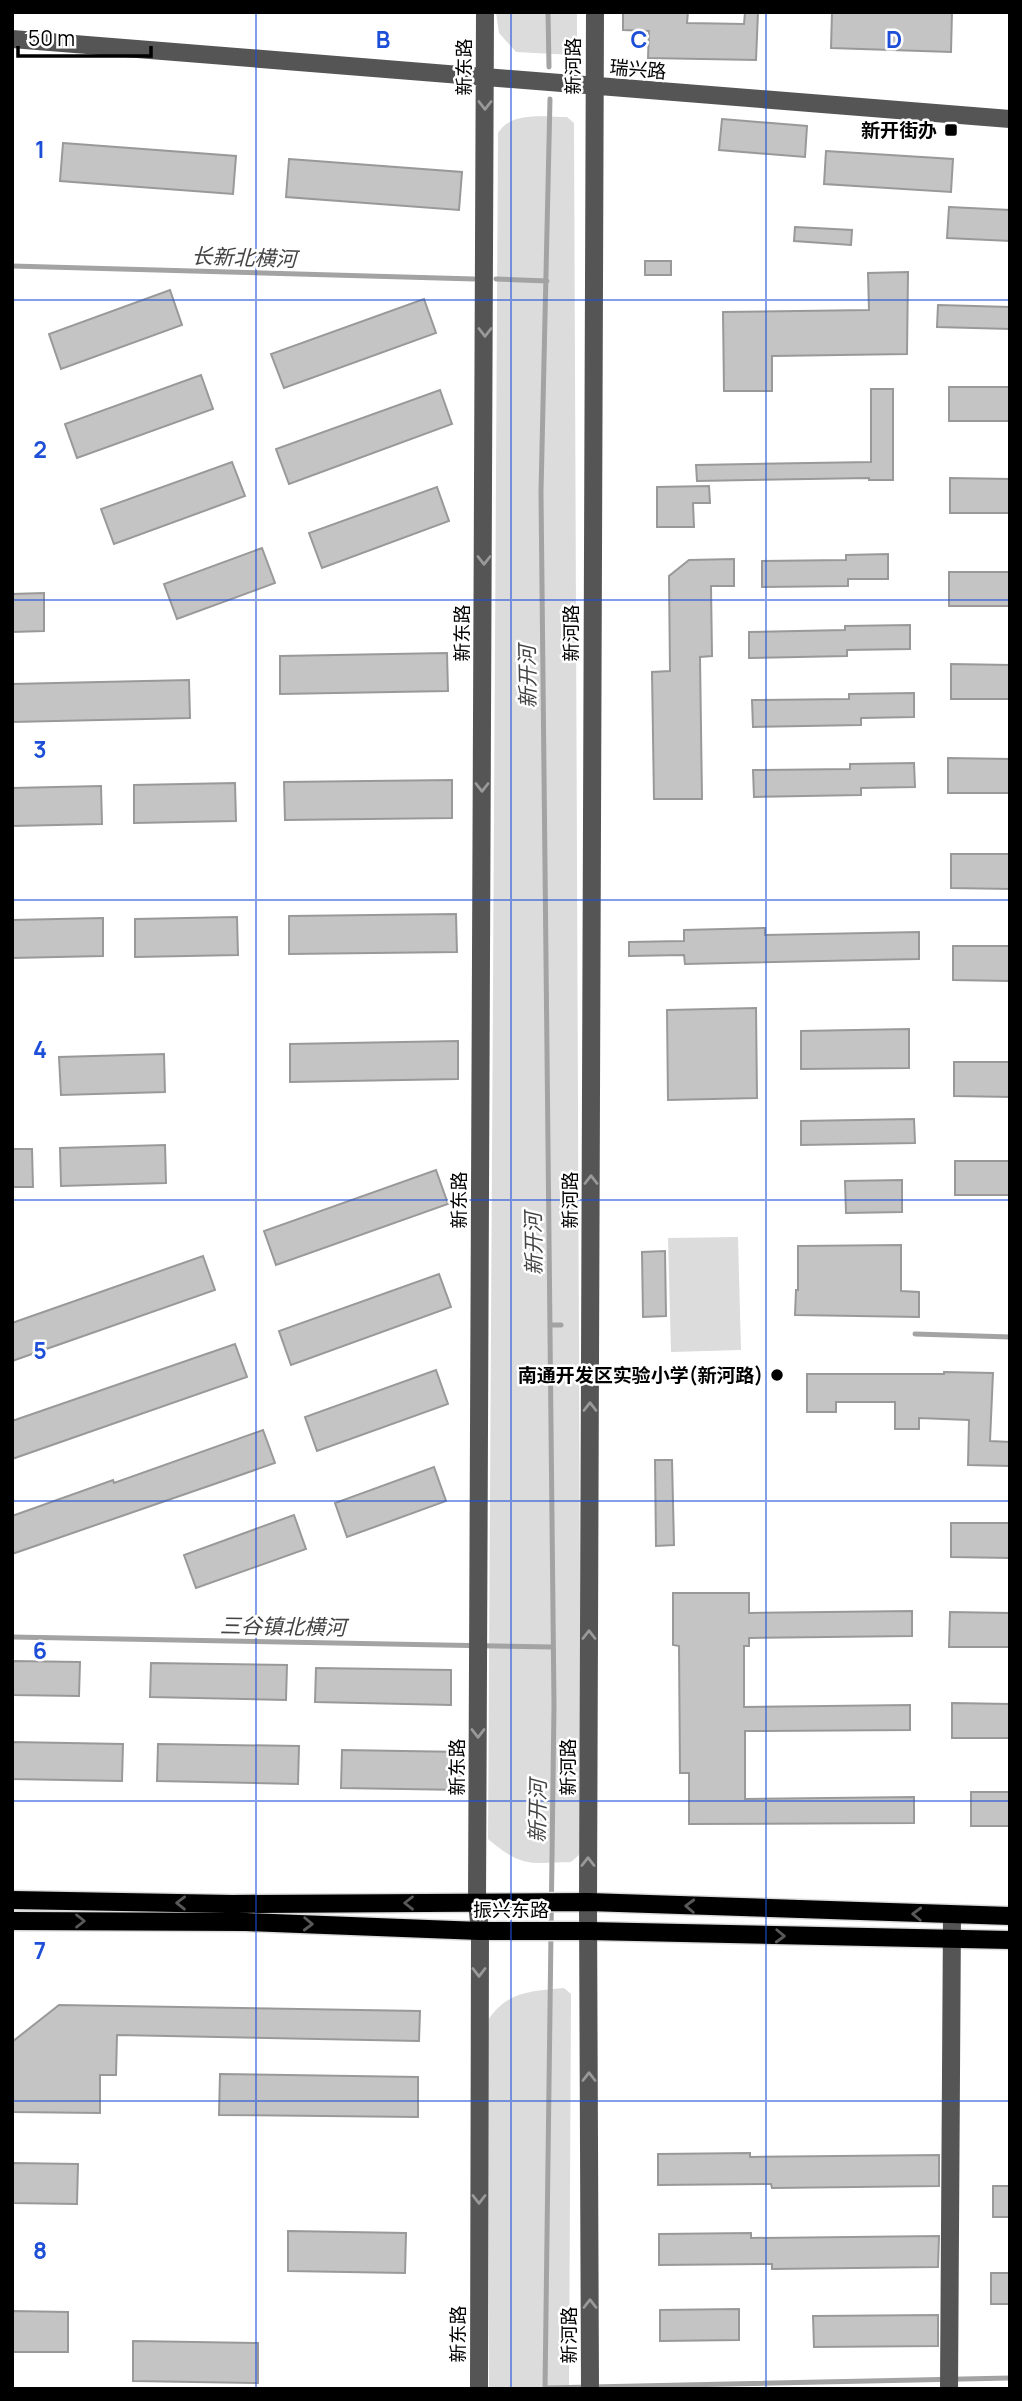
<svg xmlns="http://www.w3.org/2000/svg" width="1022" height="2401" viewBox="0 0 1022 2401" font-family="Manrope,'Noto Sans SC',sans-serif">
	<style>
		.green { fill: #dcdcdc }
		.lines { fill: none; stroke-linecap: round; stroke-linejoin: round }
		.stream { stroke: #a3a3a3; stroke-width: 5 }
		.building { fill: #c4c4c4; stroke: #999; stroke-width: 2 }
		.major-casing { stroke: #dbdbdb; stroke-width: 21 }
		.minor { stroke: #555; stroke-width: 18 }
		.major { stroke: #000; stroke-width: 18 }
		.oneway { stroke: #999 }
		.oneway2 { stroke: #595959 }
		.grid { fill: none; stroke: #1d4ed8; stroke-width: 2; stroke-opacity: 0.55 }
		.poi-dot { fill: #000; stroke: #fff; stroke-width: 2.5 }
		.labels { text-anchor: middle; dominant-baseline: central; stroke-width: 5; stroke-linejoin: round; paint-order: stroke }
		.street-label { font-size: 19px; fill: #000; stroke: #fff }
		.poi-label { font-size: 19px; font-weight: bold; fill: #000; stroke: #fff; text-anchor: end }
		.water-label { font-size: 21px; font-style: italic; fill: #444; stroke: #fff }
		.grid-label { font-size: 23px; text-anchor: middle; font-weight: bold; fill: #1d4ed8; stroke: #fff; stroke-width: 5; stroke-linejoin: round; paint-order: stroke }
	</style>
	<rect width="100%" height="100%" fill="#fff"/>
	<!-- green -->
	<path class="green" d="M496,12H577V49L573,55L516,52L499,33Z
		M567,117L574,123L581,1846L579,1855L571,1862C528,1863 523,1868 488,1839L498,133C511,111 545,117 567,117Z
		M738,1237L741,1350L671,1352L668,1238Z
		M564,1988L571,1994L569,2389H489L488,2020C507,1991 532,1991 564,1988Z"/>
	<g class="lines">
		<!-- stream -->
		<path class="stream" d="M548,12L549,67
			M12,266L474,279
			M496,279L547,281
			M550,1325H561
			M915,1334L1010,1337
			M12,1637L553,1647
			M545,2388L1010,2378
			M545,2389L554,1705L541,492L550,99"/>
	</g>
	<!-- building -->
	<path class="building" d="M623,12H688L687,23L744,24L745,12H758L756,60L648,58L649,31L623,30Z
		M832,12H952L951,52L831,48Z
		M722,119L807,126L805,157L719,150Z
		M63,143L236,156L233,194L60,181Z
		M826,151L953,159L951,192L824,184Z
		M289,159L462,172L459,210L286,197Z
		M949,207L1010,210V241L947,238Z
		M795,227L852,230L851,245L794,241Z
		M645,261H671V275H645Z
		M908,272L907,354L772,356V391H724L723,312L869,310L868,273Z
		M170,290L182,325L61,369L49,334Z
		M424,299L436,333L284,388L271,354Z
		M938,305L1010,307V329L937,327Z
		M201,375L213,409L77,458L65,424Z
		M949,387H1010V421H949Z
		M871,389H893V480H869V478L697,481L696,465L871,462Z
		M440,390L452,424L289,484L276,449Z
		M232,462L245,496L114,544L101,509Z
		M950,478L1010,479V513H950Z
		M709,486L710,503H693L694,527H657V487Z
		M437,487L449,521L322,568L309,533Z
		M262,548L275,583L177,619L164,584Z
		M888,554V579H848V586L762,587V561L846,560V555Z
		M734,559V586H711L712,656L700,657L702,799H654L652,672L670,671L669,576L689,560Z
		M949,572H1010V606H949Z
		M44,593V631L12,632V594Z
		M910,625V649L847,650V656L749,658V632L845,630V626Z
		M447,653L448,691L280,694V656Z
		M951,664L1010,665V699H951Z
		M189,680L190,718L12,722V684Z
		M914,693V717L861,718V725L753,727L752,700L849,699V694Z
		M948,758L1010,759V793H948Z
		M914,763L915,787L861,788V795L754,797L753,770L850,769V764Z
		M452,780V818L285,820L284,782Z
		M235,783L236,821L134,823V785Z
		M101,786L102,824L12,826V788Z
		M951,854H1010V889L951,888Z
		M456,914L457,952L289,954V916Z
		M237,917L238,955L135,957V919Z
		M103,918V956L12,958V920Z
		M765,928V935L919,932V959L685,964L684,955L629,956V942L684,941V930Z
		M953,946H1010V981L953,980Z
		M756,1008L757,1098L668,1100L667,1010Z
		M909,1029V1068L801,1069V1031Z
		M458,1041V1079L290,1082V1044Z
		M164,1054L165,1092L61,1095L59,1057Z
		M954,1062H1010V1097L954,1096Z
		M914,1119L915,1143L801,1145V1121Z
		M165,1145L166,1183L61,1186L60,1148Z
		M12,1149H32L33,1187H12Z
		M955,1161H1010V1195H955Z
		M436,1170L448,1204L276,1265L264,1231Z
		M902,1180V1212L846,1213L845,1181Z
		M901,1245V1291L919,1292V1317L795,1315L796,1290H798V1246Z
		M665,1251L666,1316L643,1317L642,1252Z
		M203,1256L215,1290L12,1361V1323Z
		M439,1274L451,1307L291,1365L279,1331Z
		M235,1344L247,1377L12,1459V1421Z
		M436,1370L448,1404L317,1451L305,1417Z
		M944,1372L993,1373L990,1441L1010,1442V1466L968,1465L969,1420L919,1418V1429H895V1402H836V1412H807V1374H944Z
		M263,1430L275,1463L12,1554V1516L113,1480L114,1483Z
		M655,1460H672L674,1545L656,1546Z
		M434,1467L446,1501L347,1537L335,1503Z
		M294,1515L306,1549L196,1588L184,1555Z
		M951,1523H1010V1558L951,1557Z
		M673,1593H749V1613L912,1611V1636L749,1638V1646H744V1707L910,1705V1730L745,1731V1799L914,1797V1823L689,1824V1773H680L679,1646L673,1645Z
		M950,1612L1010,1613V1647H949Z
		M12,1661L80,1662L79,1696L12,1695Z
		M151,1663L287,1665L286,1700L150,1697Z
		M316,1668L451,1670V1705L315,1702Z
		M952,1703L1010,1704V1738H952Z
		M12,1742L123,1744L122,1781L12,1779Z
		M158,1744L299,1746L298,1784L157,1781Z
		M342,1750L464,1752V1790L341,1788Z
		M971,1792H1010V1826H971Z
		M59,2005L420,2011L419,2041L117,2035L116,2075H100V2113L12,2112V2042Z
		M220,2074L418,2077V2117L219,2115Z
		M750,2153V2157L939,2155V2186L772,2188L771,2184L658,2185V2154Z
		M12,2163L78,2164L77,2204L12,2203Z
		M993,2186H1010V2217H993Z
		M288,2231L406,2233L405,2273L288,2271Z
		M751,2233V2238L939,2236L938,2267L772,2269V2264L659,2265V2234Z
		M991,2273H1010V2304H991Z
		M739,2309V2340L660,2341V2310Z
		M12,2311L68,2312V2352H12Z
		M938,2315V2346L814,2347L813,2316Z
		M133,2341L258,2343V2383L133,2381Z"/>
	<g class="lines">
		<defs>
			<path id="major" d="M12,1900L232,1904L588,1902L1010,1916
				M12,1921L246,1922L480,1931H589L1010,1940"/>
		</defs>
		<!-- major casing -->
		<use href="#major" class="major-casing"/>
		<!-- minor -->
		<path class="minor" d="M12,39L1010,119
			M479,2389L480,1931L477,1903L485,12
			M590,2389L588,1902L595,12
			M949,2389L952,1915"/>
		<!-- major -->
		<use href="#major" class="major"/>
	</g>
	<!-- one-way arrows -->
	<defs><path id="oneway-chevron" d="M-2-3.5L2.5 0L-2 3.5" fill="none" stroke-width="1.6" stroke-linecap="round" stroke-linejoin="round" transform="scale(1.75)"/></defs>
	<g class="oneway">
		<use href="#oneway-chevron" transform="translate(485 105) rotate(90)"/>
		<use href="#oneway-chevron" transform="translate(485 332) rotate(90)"/>
		<use href="#oneway-chevron" transform="translate(484 560) rotate(90)"/>
		<use href="#oneway-chevron" transform="translate(482 787) rotate(90)"/>
		<use href="#oneway-chevron" transform="translate(591 1180) rotate(-90)"/>
		<use href="#oneway-chevron" transform="translate(590 1407) rotate(-90)"/>
		<use href="#oneway-chevron" transform="translate(589 1635) rotate(-90)"/>
		<use href="#oneway-chevron" transform="translate(478 1733) rotate(90)"/>
		<use href="#oneway-chevron" transform="translate(588 1862) rotate(-90)"/>
		<use href="#oneway-chevron" transform="translate(479 1972) rotate(90)"/>
		<use href="#oneway-chevron" transform="translate(589 2077) rotate(-90)"/>
		<use href="#oneway-chevron" transform="translate(479 2199) rotate(90)"/>
		<use href="#oneway-chevron" transform="translate(590 2304) rotate(-90)"/>
	</g>
	<g class="oneway2">
		<use href="#oneway-chevron" transform="translate(181 1903) rotate(-179)"/>
		<use href="#oneway-chevron" transform="translate(409 1903) rotate(180)"/>
		<use href="#oneway-chevron" transform="translate(690 1906) rotate(-178)"/>
		<use href="#oneway-chevron" transform="translate(917 1914) rotate(-178)"/>
		<use href="#oneway-chevron" transform="translate(80 1921)"/>
		<use href="#oneway-chevron" transform="translate(308 1924) rotate(2)"/>
		<use href="#oneway-chevron" transform="translate(780 1936) rotate(2)"/>
	</g>
	<!-- grid -->
	<path class="grid" d="M256,12V2389M511,12V2389M766,12V2389M12,300H1010M12,600H1010M12,900H1010M12,1200H1010M12,1501H1010M12,1801H1010M12,2101H1010"/>
	<!-- markers -->
	<g class="poi-dot">
		<rect x="944" y="123" width="14" height="14" rx="3.5"/>
		<circle cx="777" cy="1375" r="7"/>
	</g>
	<g class="labels">
		<!-- street labels -->
		<g class="street-label">
			<text transform="translate(573 66) rotate(-90)">新河路</text>
			<text transform="translate(464 67) rotate(-90)">新东路</text>
			<text transform="translate(638 69) rotate(5)">瑞兴路</text>
			<text transform="translate(462 633) rotate(-90)">新东路</text>
			<text transform="translate(571 633) rotate(-90)">新河路</text>
			<text transform="translate(459 1200) rotate(-90)">新东路</text>
			<text transform="translate(570 1200) rotate(-90)">新河路</text>
			<text transform="translate(457 1767) rotate(-90)">新东路</text>
			<text transform="translate(568 1767) rotate(-90)">新河路</text>
			<text x="511" y="1910">振兴东路</text>
			<text transform="translate(458 2334) rotate(-90)">新东路</text>
			<text transform="translate(569 2335) rotate(-90)">新河路</text>
		</g>
		<!-- poi labels -->
		<g class="poi-label">
			<text x="937" y="130">新开街办</text>
			<text x="763" y="1375">南通开发区实验小学(新河路)</text>
		</g>
		<!-- water labels -->
		<g class="water-label">
			<text transform="translate(244 257) rotate(2)">长新北横河</text>
			<text transform="translate(527 677) rotate(-91)">新开河</text>
			<text transform="translate(533 1244) rotate(-91)">新开河</text>
			<text transform="translate(283 1626) rotate(1)">三谷镇北横河</text>
			<text transform="translate(537 1811) rotate(-89)">新开河</text>
		</g>
	</g>
	<g class="grid-label">
		<text x="383" y="48">B</text>
		<text x="639" y="48">C</text>
		<text x="894" y="48">D</text>
		<text x="40" y="158">1</text>
		<text x="40" y="458">2</text>
		<text x="40" y="758">3</text>
		<text x="40" y="1058">4</text>
		<text x="40" y="1359">5</text>
		<text x="40" y="1659">6</text>
		<text x="40" y="1959">7</text>
		<text x="40" y="2259">8</text>
	</g>
	<!-- border -->
	<rect width="1022" height="2401" fill="none" stroke="#000000" stroke-width="28"/>
	<!-- scale -->
	<path d="M18 46v10h133v-10" fill="none" stroke="#000000" stroke-width="3.5"/>
	<text x="28" y="46" font-size="21" fill="#000000" stroke="#ffffff" stroke-width="5" paint-order="stroke">50 m</text>
</svg>
